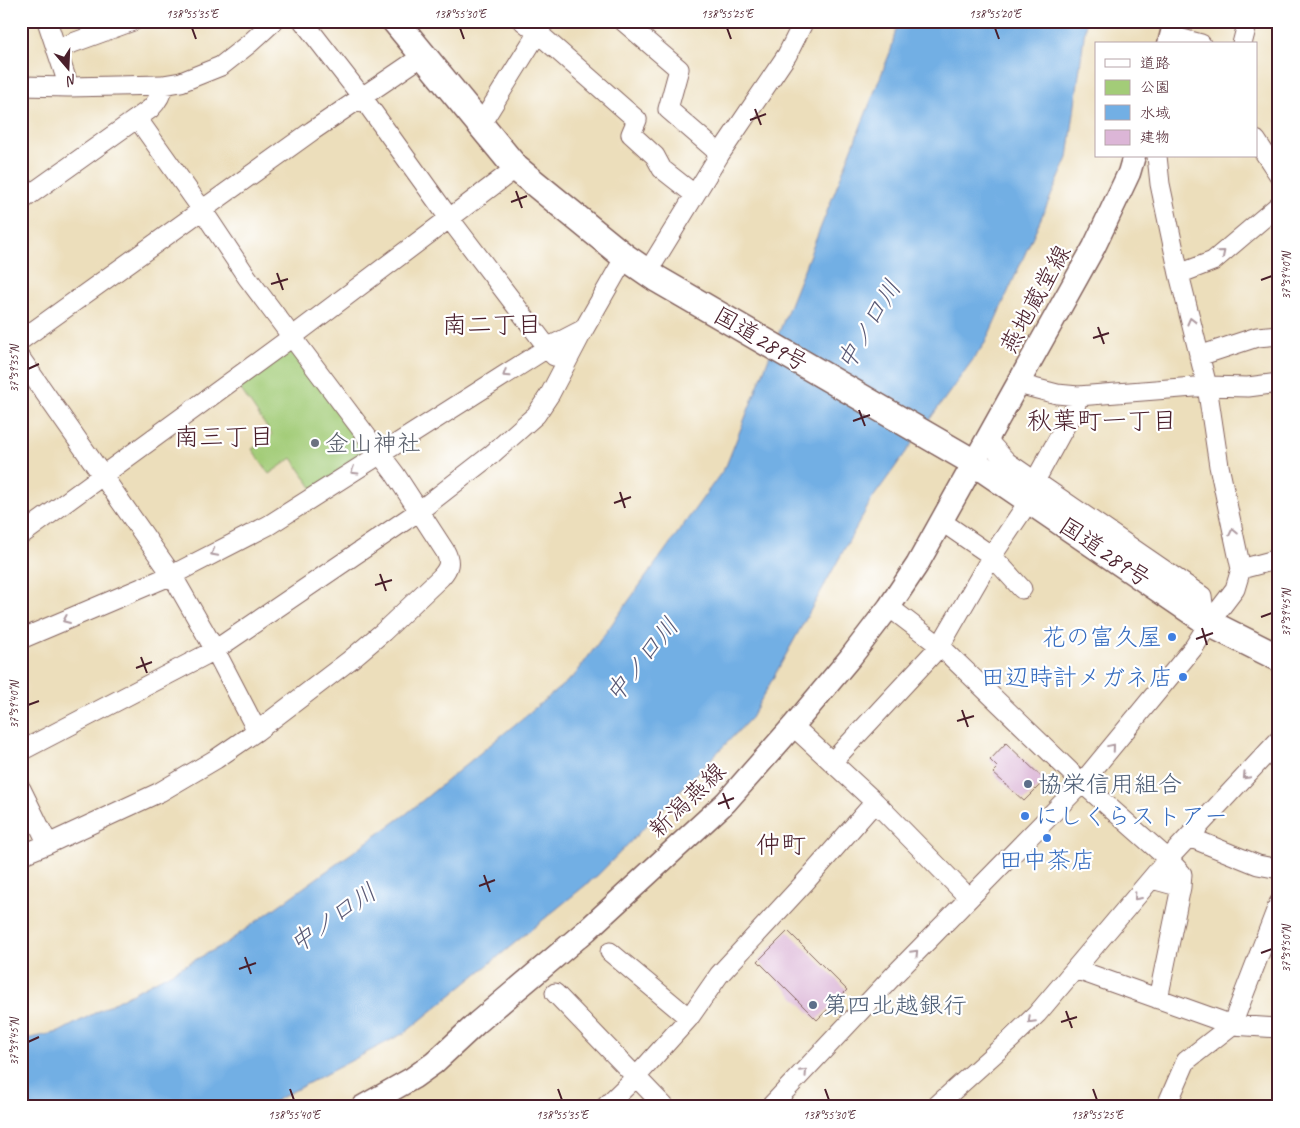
<svg xmlns="http://www.w3.org/2000/svg" width="1300" height="1128" viewBox="0 0 1300 1128" font-family="Caveat,'Klee One',sans-serif">
	<style>
		.green { fill: #a3cc78; stroke: #767652 }
		.water { fill: #72afe4; stroke: #5e6788 }
		.building { fill: #dcb6d7 }
		.lines { fill: none; stroke-linecap: round; stroke-linejoin: round }
		.minor-casing { stroke: #83625d; stroke-width: 21 }
		.major-casing { stroke: #83625d; stroke-width: 25 }
		.highway-casing { stroke: #83625d; stroke-width: 29 }
		.minor { stroke: #fff; stroke-width: 19 }
		.major { stroke: #fff; stroke-width: 22 }
		.highway { stroke: #fff; stroke-width: 26 }
		.oneway { stroke: #ae9aa0 }
		.ticks { fill: none; stroke: #4a1f2b; stroke-width: 2 }
		.worship-dot { fill: #6b7280; stroke: #fff; stroke-width: 2 }
		.shop-dot { fill: #3f7fe0; stroke: #fff; stroke-width: 2 }
		.service-dot { fill: #5c6f8a; stroke: #fff; stroke-width: 2 }
		.labels { text-anchor: middle; dominant-baseline: central; stroke-width: 4.5; stroke-linejoin: round; paint-order: stroke }
		.street-label { font-size: 24px; fill: #4a1f2b; stroke: #fff }
		.worship-label { font-size: 24px; fill: #5b616d; stroke: #fff; text-anchor: start }
		.shop-label { font-size: 24px; fill: #366cbe; stroke: #fff; text-anchor: end }
		.service-label { font-size: 24px; fill: #4e5e75; stroke: #fff; text-anchor: start }
		.neighbourhood-label { font-size: 25px; fill: #4a1f2b; stroke: #fff }
		.water-label { font-size: 25px; font-style: italic; fill: #5a5975; stroke: #fff }
		.neatline { fill: none; stroke: #4a1f2b; stroke-width: 2 }
		.ticks-label { font-size: 12px; text-anchor: middle; fill: #4a1f2b }
	</style>
	<rect width="100%" height="100%" fill="#fff"/>
	<filter id="ink" filterUnits="userSpaceOnUse"><feTurbulence type="fractalNoise" baseFrequency=".02" numOctaves="2"/><feDisplacementMap in="SourceGraphic" scale="10" xChannelSelector="R" yChannelSelector="G"/><feConvolveMatrix kernelMatrix="1 2 1 2 8 2 1 2 1" color-interpolation-filters="sRGB"/></filter>
	<filter id="wash" filterUnits="userSpaceOnUse"><feTurbulence type="fractalNoise" baseFrequency=".0096" numOctaves="4" result="noise"/><feDisplacementMap in="SourceGraphic" scale="20" xChannelSelector="R" yChannelSelector="G"/><feGaussianBlur stdDeviation="1.12" result="paint"/><feColorMatrix in="noise" values="0 0 0 0 0 0 0 0 0 0 0 0 0 0 0 0 0 1.4 0 .05"/><feComposite in="paint" operator="in"/></filter>
	<g filter="url(#wash)">
		<rect width="100%" height="100%" fill="#ecdebb"/>
		<!-- green -->
		<path class="green" d="M292,342L369,451L313,489L292,458L269,474L252,449L272,435L235,381Z"/>
		<!-- water -->
		<path class="water" d="M898,21H1086L1068,158L985,343L872,499L751,718L598,875L406,1032L263,1107H21V1040L59,1032L225,944L406,814L575,675L726,466L891,50Z"/>
		<g id="blocks">
			<!-- building -->
			<path class="building" d="M1006,743L1045,780L1024,801L993,773L998,768L990,760Z
				M788,931L847,990L817,1020L758,961Z"/>
		</g>
	</g>
	<g filter="url(#ink)">
		<use href="#blocks" fill-opacity="0" stroke="#83625d" stroke-width="1"/>
		<g class="lines">
			<defs>
				<path id="minor" d="M47,21L69,87
					M303,21L362,97L449,218L554,356
					M523,21L538,33L637,120L631,134L655,156L662,169L695,195
					M623,21L679,69L668,109L720,154
					M1171,36L1201,44
					M1242,44L1248,21
					M56,49L133,21
					M21,86L69,87L163,85L181,82L221,66L250,43L274,21
					M481,124L545,21
					M1256,140L1279,175
					M21,201L150,109C157,102 162,95 163,85
					M647,273L720,154L787,55L804,21
					M1179,274L1213,261L1279,205
					M21,340L312,131L424,55
					M1199,356L1257,337L1279,335
					M21,359L172,575L215,650L257,731
					M1018,384L1057,394L1078,396L1207,386L1248,387L1279,383
					M986,439L1007,462L1202,596L1205,620L1198,619
					M1035,481L1075,408L1078,396
					M941,521L992,556L1022,589
					M21,535L292,337L516,168
					M1241,569L1279,559
					M889,607L940,646L1082,783L1168,859L1182,874L1181,887
					M21,639L172,575L269,525L547,348L584,329L625,257
					M793,726L875,802L969,898
					M21,751L215,650L419,511L491,455L536,415L550,394L584,329
					M832,762L940,646L992,556L1025,507
					M21,789L48,844
					M1189,837L1258,865L1279,869
					M21,855L48,844L160,792L216,759L257,731L350,660L383,632L441,577C449,568 451,562 445,551L395,474L247,277L203,211L137,118
					M1152,879L1181,887L1158,999
					M610,952L689,1018
					M1075,969L1232,1025L1279,1028
					M555,993L665,1107
					M605,1107L636,1077L689,1018L719,975L806,881L875,802
					M770,1107L896,973L1082,783L1194,647L1209,623L1235,589L1241,569L1219,466L1207,386L1179,274L1160,184L1157,156
					M935,1107L1011,1039L1037,1014L1168,859L1279,740
					M1166,1107L1186,1061L1232,1025L1279,903"/>
				<path id="major" d="M1169,44L1175,21
					M362,1107L413,1078L434,1063L477,1023L587,930L726,802L793,726L850,658L889,607L917,565L1094,247L1129,173L1134,156"/>
				<path id="highway" d="M395,21L516,168L625,257L657,279L973,462L1209,623L1279,658"/>
			</defs>
			<!-- minor casing -->
			<use href="#minor" class="minor-casing"/>
			<!-- major casing -->
			<use href="#major" class="major-casing"/>
			<!-- highway casing -->
			<use href="#highway" class="highway-casing"/>
			<!-- minor -->
			<use href="#minor" class="minor"/>
			<!-- major -->
			<use href="#major" class="major"/>
			<!-- highway -->
			<use href="#highway" class="highway"/>
		</g>
		<!-- one-way arrows -->
		<defs><path id="oneway-chevron" d="M-2-3.5L2.5 0L-2 3.5" fill="none" stroke-width="1.6" stroke-linecap="round" stroke-linejoin="round" transform="scale(1.25)"/></defs>
		<g class="oneway">
			<use href="#oneway-chevron" transform="translate(1222 253) rotate(-40)"/>
			<use href="#oneway-chevron" transform="translate(1191 321) rotate(-104)"/>
			<use href="#oneway-chevron" transform="translate(506 374) rotate(147)"/>
			<use href="#oneway-chevron" transform="translate(354 471) rotate(148)"/>
			<use href="#oneway-chevron" transform="translate(1233 532) rotate(-102)"/>
			<use href="#oneway-chevron" transform="translate(214 553) rotate(153)"/>
			<use href="#oneway-chevron" transform="translate(66 620) rotate(157)"/>
			<use href="#oneway-chevron" transform="translate(1112 747) rotate(-50)"/>
			<use href="#oneway-chevron" transform="translate(1246 776) rotate(133)"/>
			<use href="#oneway-chevron" transform="translate(1137 897) rotate(131)"/>
			<use href="#oneway-chevron" transform="translate(915 953) rotate(-46)"/>
			<use href="#oneway-chevron" transform="translate(1031 1020) rotate(135)"/>
			<use href="#oneway-chevron" transform="translate(804 1072) rotate(-47)"/>
		</g>
	</g>
	<!-- ticks -->
	<path class="ticks" d="M192,28L196,39M460,28L464,39M727,28L731,39M995,28L999,39M755,109L761,125M750,120L766,114M516,191L522,208M511,202L527,196M277,273L283,290M1261,280L1272,276M271,284L288,279M1098,327L1104,344M1093,338L1109,333M28,369L39,364M859,410L865,426M853,421L870,415M620,492L625,508M614,503L631,497M380,574L386,591M375,585L392,580M1261,617L1272,613M1202,628L1207,645M1196,639L1213,633M141,657L147,673M136,668L152,662M28,705L39,701M962,710L968,727M957,721L974,716M723,793L729,809M718,804L734,798M484,875L490,892M479,886L495,880M1261,953L1272,949M245,957L251,974M239,969L256,963M1066,1011L1072,1028M1061,1022L1077,1017M28,1042L39,1037M290,1089L294,1100M558,1089L562,1100M825,1089L829,1100M1093,1089L1097,1100"/>
	<!-- markers -->
	<circle class="worship-dot" cx="315" cy="443" r="5"/>
	<g class="shop-dot">
		<circle cx="1172" cy="637" r="5"/>
		<circle cx="1183" cy="677" r="5"/>
		<circle cx="1025" cy="816" r="5"/>
		<circle cx="1047" cy="838" r="5"/>
	</g>
	<g class="service-dot">
		<circle cx="1028" cy="784" r="5"/>
		<circle cx="813" cy="1005" r="5"/>
	</g>
	<g class="labels">
		<!-- street labels -->
		<g class="street-label">
			<text transform="translate(1035 299) rotate(-61)">燕地蔵堂線</text>
			<text transform="translate(761 339) rotate(30)">国道289号</text>
			<text transform="translate(1105 552) rotate(34)">国道289号</text>
			<text transform="translate(687 800) rotate(-44)">新潟燕線</text>
		</g>
		<!-- worship labels -->
		<g class="worship-label">
			<text x="325" y="443">金山神社</text>
		</g>
		<!-- shop labels -->
		<g class="shop-label">
			<text x="1162" y="637">花の富久屋</text>
			<text x="1173" y="677">田辺時計メガネ店</text>
			<text x="1035" y="816" text-anchor="start">にしくらストアー</text>
			<text x="1047" y="860" text-anchor="middle">田中茶店</text>
		</g>
		<!-- service labels -->
		<g class="service-label">
			<text x="1038" y="784">協栄信用組合</text>
			<text x="823" y="1005">第四北越銀行</text>
		</g>
		<!-- neighbourhood labels -->
		<g class="neighbourhood-label">
			<text x="492" y="325">南二丁目</text>
			<text x="1102" y="421">秋葉町一丁目</text>
			<text x="224" y="437">南三丁目</text>
			<text x="781" y="845">仲町</text>
		</g>
		<!-- water labels -->
		<g class="water-label">
			<text transform="translate(869 325) rotate(-59)">中ノ口川</text>
			<text transform="translate(642 660) rotate(-51)">中ノ口川</text>
			<text transform="translate(333 918) rotate(-35)">中ノ口川</text>
		</g>
	</g>
	<!-- margin -->
	<rect width="1300" height="1128" fill="none" stroke="#fff" stroke-width="55"/>
	<!-- legend -->
	<rect x="1095" y="42" width="162" height="115" fill="#ffffff" stroke="#b7a5aa"/>
	<rect x="1105" y="59" width="25" height="8" fill="#ffffff" stroke="#b7a5aa"/>
	<text x="1140" y="68" font-size="15" fill="#4a1f2b">道路</text>
	<rect x="1105" y="80" width="25" height="15" fill="#a3cc78" stroke="#b7a5aa"/>
	<text x="1140" y="92" font-size="15" fill="#4a1f2b">公園</text>
	<rect x="1105" y="105" width="25" height="15" fill="#72afe4" stroke="#b7a5aa"/>
	<text x="1140" y="118" font-size="15" fill="#4a1f2b">水域</text>
	<rect x="1105" y="130" width="25" height="15" fill="#dcb6d7" stroke="#b7a5aa"/>
	<text x="1140" y="142" font-size="15" fill="#4a1f2b">建物</text>
	<!-- north arrow -->
	<g transform="translate(68 68) rotate(161)" stroke="#ffffff" stroke-width="4" paint-order="stroke">
	<path d="M0-4L9 19L0 12L-9 19Z" fill="#4a1f2b"/>
	<text y="-8" font-size="14" font-weight="bold" text-anchor="middle" fill="#4a1f2b">N</text>
	</g>
	<rect x="28" y="28" width="1244" height="1072" class="neatline"/>
	<g class="ticks-label">
		<text x="192" y="18">138°55'35"E</text>
		<text x="460" y="18">138°55'30"E</text>
		<text x="727" y="18">138°55'25"E</text>
		<text x="995" y="18">138°55'20"E</text>
		<text transform="translate(1286 276) rotate(-90)" y="4">37°39'40"N</text>
		<text transform="translate(14 369) rotate(-90)" y="4">37°39'35"N</text>
		<text transform="translate(1286 613) rotate(-90)" y="4">37°39'45"N</text>
		<text transform="translate(14 705) rotate(-90)" y="4">37°39'40"N</text>
		<text transform="translate(1286 949) rotate(-90)" y="4">37°39'50"N</text>
		<text transform="translate(14 1042) rotate(-90)" y="4">37°39'45"N</text>
		<text x="294" y="1119">138°55'40"E</text>
		<text x="562" y="1119">138°55'35"E</text>
		<text x="829" y="1119">138°55'30"E</text>
		<text x="1097" y="1119">138°55'25"E</text>
	</g>
</svg>
